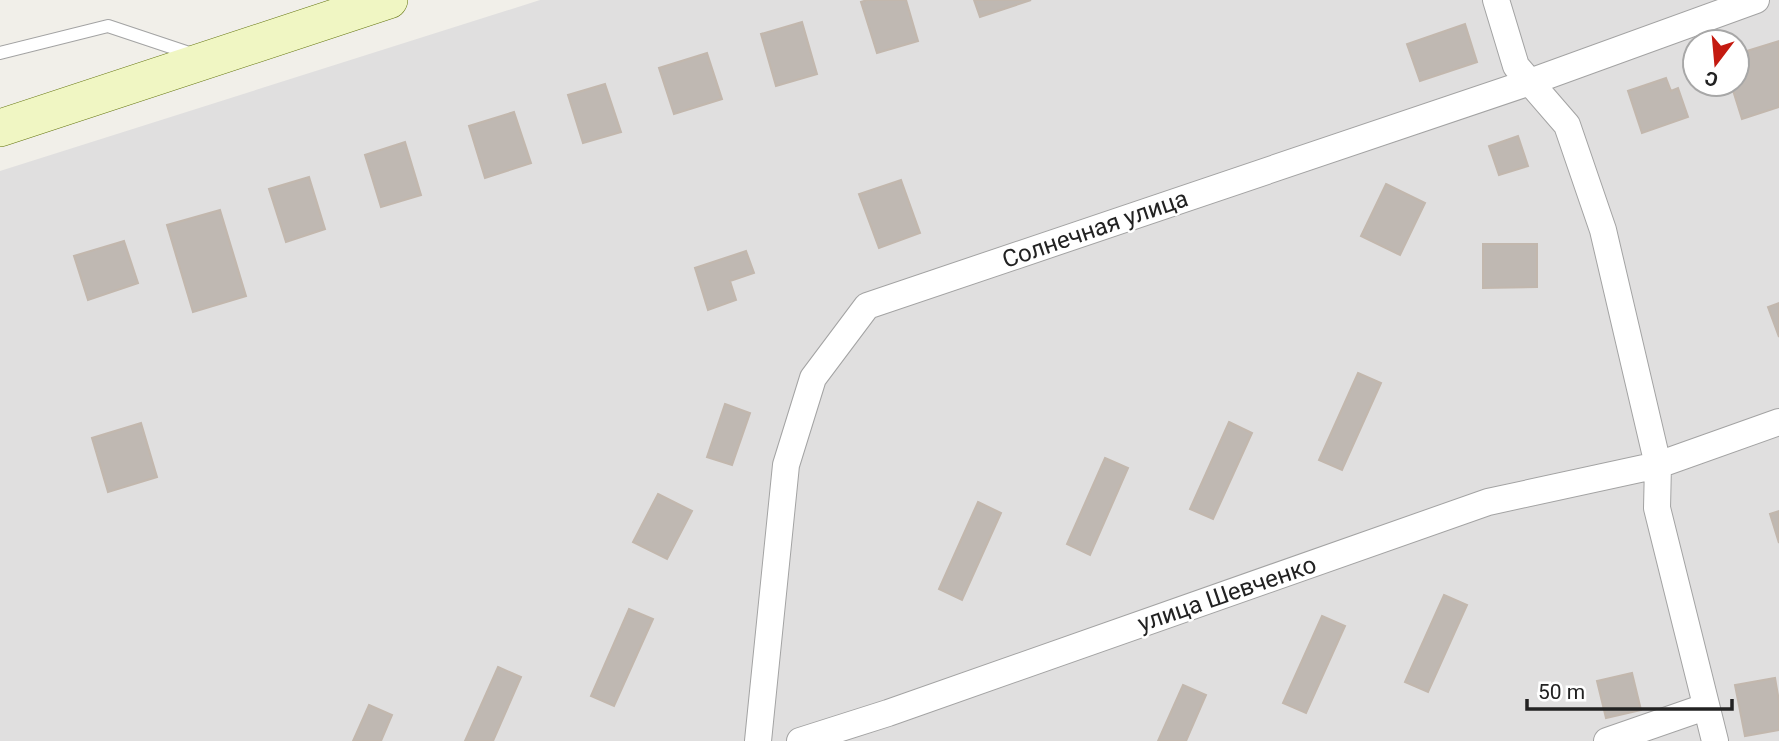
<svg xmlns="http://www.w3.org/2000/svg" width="1779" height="741" viewBox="0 0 1779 741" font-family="Roboto,sans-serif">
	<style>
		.residential { fill: #e0dfdf; fill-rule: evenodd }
		.building { fill: #bfb8b2; stroke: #c2b7ad; stroke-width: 2 }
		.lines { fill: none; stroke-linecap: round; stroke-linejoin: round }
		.service-casing { stroke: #a3a3a3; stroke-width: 14 }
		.minor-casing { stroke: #a3a3a3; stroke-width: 28 }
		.secondary-casing { stroke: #63740e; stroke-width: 38 }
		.service { stroke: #fff; stroke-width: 12 }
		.minor { stroke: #fff; stroke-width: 26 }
		.secondary { stroke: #f0f6c3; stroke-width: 37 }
		.labels { text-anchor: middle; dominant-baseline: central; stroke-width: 5; stroke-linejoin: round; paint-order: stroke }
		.street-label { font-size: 24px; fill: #222; stroke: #fff }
	</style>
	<rect width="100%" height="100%" fill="#f1efe9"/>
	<!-- residential -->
	<path class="residential" d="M540,0H1779V741H0V171ZM1695,42H1737V84H1695Z"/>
	<!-- building -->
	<path class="building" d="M867,0H906L918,41L877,53L861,2Z
		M974,0H1031L980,17Z
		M802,22L817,74L776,86L761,34Z
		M1465,24L1477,62L1420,81L1407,44Z
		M1779,41V107L1742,119L1731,84H1737V54Z
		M707,53L722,99L674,114L659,68Z
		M1666,78L1671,91L1678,88L1688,117L1642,133L1628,91Z
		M605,84L621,132L583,143L568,95Z
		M514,112L531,163L485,178L469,126Z
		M1518,136L1528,166L1499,175L1489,146Z
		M405,142L421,195L381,207L365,155Z
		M309,177L325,229L286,242L269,189Z
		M901,180L920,233L879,248L859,194Z
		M1386,184L1425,203L1400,255L1361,236Z
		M220,210L246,296L193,312L167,225Z
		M124,241L138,283L88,300L74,256Z
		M1483,244H1537V287L1483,288Z
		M746,251L754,273L730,281L736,300L708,310L695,268Z
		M1779,303V337L1768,307Z
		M1358,373L1381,383L1342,470L1319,460Z
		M725,404L750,413L732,465L707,457Z
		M1229,422L1252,433L1213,519L1190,509Z
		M141,423L157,477L108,492L92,438Z
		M1105,458L1128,468L1090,555L1067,544Z
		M658,494L692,511L667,559L633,542Z
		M978,502L1001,513L962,600L939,589Z
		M1779,511V543L1770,514Z
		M1444,595L1467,605L1428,692L1405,682Z
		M629,609L653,619L614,706L591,696Z
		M1322,616L1345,626L1306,713L1283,703Z
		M498,667L521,677L493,741H465Z
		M1632,673L1641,710L1606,718L1597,681Z
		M1775,678L1779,701V730L1745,736L1735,685Z
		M1183,685L1206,695L1186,741H1158Z
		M369,705L392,715L381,741H353Z"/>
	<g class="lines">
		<defs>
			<path id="service" d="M0,53L108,26L195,55"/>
			<path id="minor" d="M1496,0L1516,66L1567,125L1603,230L1658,465L1657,508L1715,741
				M758,741L786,465L813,378L867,306L1530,82L1756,0
				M800,741L888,713L1488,502L1658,465L1779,422
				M1607,741L1705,707"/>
			<path id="secondary" d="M0,128L389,0"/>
		</defs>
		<!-- service casing -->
		<use href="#service" class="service-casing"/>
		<!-- minor casing -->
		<use href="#minor" class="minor-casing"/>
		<!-- secondary casing -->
		<use href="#secondary" class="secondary-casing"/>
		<!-- service -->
		<use href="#service" class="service"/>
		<!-- minor -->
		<use href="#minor" class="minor"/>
		<!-- secondary -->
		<use href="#secondary" class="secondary"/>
	</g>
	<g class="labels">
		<!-- street labels -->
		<g class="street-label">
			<text transform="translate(1095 229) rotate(-19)">Солнечная улица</text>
			<text transform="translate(1227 594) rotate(-19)">улица Шевченко</text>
		</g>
	</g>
	<!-- north arrow -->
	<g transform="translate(1716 63) rotate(196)"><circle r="33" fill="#ffffff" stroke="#a7a7a7" stroke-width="2"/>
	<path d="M0-5L12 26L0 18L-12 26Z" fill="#c41a10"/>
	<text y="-10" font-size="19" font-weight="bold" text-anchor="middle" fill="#222222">С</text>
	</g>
	<!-- scale -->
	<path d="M1527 699v10h205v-10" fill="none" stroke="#222222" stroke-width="3.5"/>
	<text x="1538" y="699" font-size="21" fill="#222222" stroke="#ffffff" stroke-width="5" paint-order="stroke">50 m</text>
</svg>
